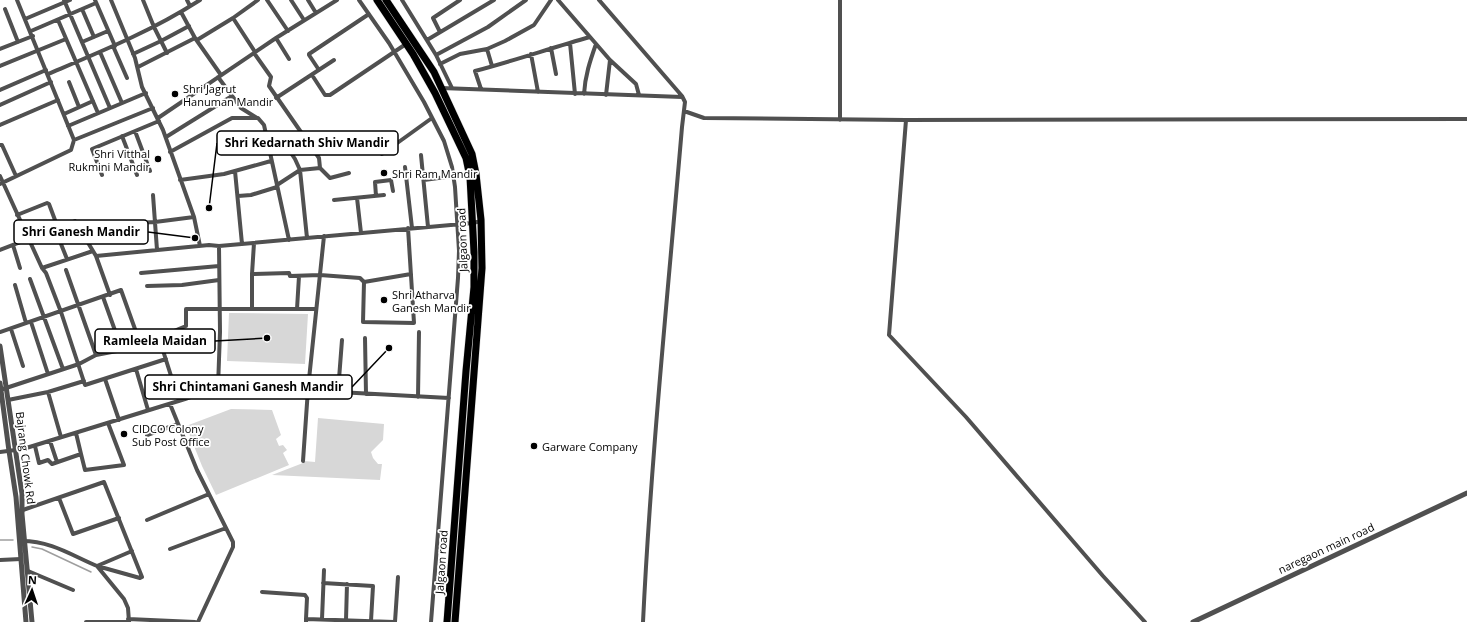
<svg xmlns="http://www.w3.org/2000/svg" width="1467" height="622" viewBox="0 0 1467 622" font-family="'Open Sans',sans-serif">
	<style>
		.green { fill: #d7d7d7 }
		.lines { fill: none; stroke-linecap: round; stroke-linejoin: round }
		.stream { stroke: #9e9e9e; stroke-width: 1.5 }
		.trunk-casing { stroke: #dbdbdb; stroke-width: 8 }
		.minor { stroke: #505050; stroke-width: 4 }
		.tertiary { stroke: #505050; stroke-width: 5 }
		.trunk { stroke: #000; stroke-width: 7 }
		.poi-dot { fill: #000; stroke: #fff; stroke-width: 1.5 }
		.labels { text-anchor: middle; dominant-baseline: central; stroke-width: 3.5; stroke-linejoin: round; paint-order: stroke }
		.poi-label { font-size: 11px; fill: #000; stroke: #fff; text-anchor: start }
		.street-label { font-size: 11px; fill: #000; stroke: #fff }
		.leader { fill: none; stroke: #000; stroke-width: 1.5 }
		.callout-dot { fill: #000; stroke: #fff; stroke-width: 1.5 }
		.callout { fill: #fff; stroke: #000; stroke-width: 1.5 }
		.callout-label { font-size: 12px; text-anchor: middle; font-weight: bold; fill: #000 }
	</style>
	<rect width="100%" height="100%" fill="#fff"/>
	<!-- green -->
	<path class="green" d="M229,313L308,314L305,364L227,361Z
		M231,409L272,410L281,435L276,439L279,446L283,445L287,450L283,453L289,465L216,495L202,466L186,426Z
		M318,418L384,424L383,440L371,452L373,458L378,464H382L380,480L272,475L303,463L304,461L315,462Z"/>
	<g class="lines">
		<!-- stream -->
		<path class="stream" d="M0,540H13
			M32,547L42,549L91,572"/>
		<defs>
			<path id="trunk" d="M377,0L413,54L435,93L466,158L470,177L474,252V287L466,371L447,622
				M386,0L434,72L472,154L476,174L481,220L482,268L455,622"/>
		</defs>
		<!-- trunk casing -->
		<use href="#trunk" class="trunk-casing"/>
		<!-- minor -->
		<path class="minor" d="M64,0L110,108
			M95,0L115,46
			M111,0L135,58L142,87L163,130L194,217L200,246
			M143,0L154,27L167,53
			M187,0L190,6
			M267,0L288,31
			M291,0L304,20
			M308,0L316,13
			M359,0L389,43L424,102L444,141L452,167L455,187L459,251L458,278L431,622
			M402,0L436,55L452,88
			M558,0L610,60L636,84L639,95
			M599,0L682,96L685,102L682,127C668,292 651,457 643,622
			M5,9L18,42
			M82,9L94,37
			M181,12L195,38L221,75
			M233,18L255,52
			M25,19L70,0
			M58,20L98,113
			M31,31L96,3
			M440,32L433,18L460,0
			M276,38L289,59
			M197,40L233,18L258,0
			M427,40L494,0
			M82,42L108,31
			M570,43L575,94
			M113,46L127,78
			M551,48L556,74
			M0,49L33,36
			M100,52L122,103
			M254,53L271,77L269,86L319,158L320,168
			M133,54L161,41L189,26
			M531,54L538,92
			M436,55L488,27L526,0
			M440,64L460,54L487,49
			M0,66L66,39
			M492,66L487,49L505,41L534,25L551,0
			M138,67L195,38
			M319,70L309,55V54L369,14
			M48,74C100,52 152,31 200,0
			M312,75L325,95H330L406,44
			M218,77L241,108L257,118
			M69,82L79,107
			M441,88L682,97
			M481,89L475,71C513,61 551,48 590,37
			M0,90L46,70
			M584,94C585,76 590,61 596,44
			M606,95L610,60
			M276,98L334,60
			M0,105L51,82
			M684,111L704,118L906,120L1467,119
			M64,114L93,101
			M158,118L276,38L337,0
			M840,120V0
			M906,120L889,335L966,417L1103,576L1145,622
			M0,125L58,100
			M68,126L146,93
			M135,131L150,171
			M122,136L137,175
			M166,137L232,96
			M74,140L153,108
			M283,141L295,159L300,170L307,238
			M0,145H2L16,176
			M170,152L232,118H258L264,125L289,240
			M382,154L432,118
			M421,155L428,227
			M405,167L412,228
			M235,171L242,244
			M102,175L92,149L159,121
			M0,176L42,268L46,273L61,312L85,385L166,359
			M180,180L224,174L271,161
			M424,180L453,176
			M0,184L71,150L74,140L17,0
			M277,185L300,170L320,168L330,178L349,173
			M153,195L157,250
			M238,196L251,195L277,187
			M376,196L375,182L391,180L393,191
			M357,198L361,233
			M334,200L384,195
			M17,215L47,203L49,204L58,228
			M135,223L155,222L194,217
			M408,228L414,323L363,322L364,282L411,274
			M55,229L67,259
			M254,243L252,274L289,273L290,276L320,275L360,278L364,282
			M13,245L20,268
			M0,250L75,221L96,256L209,245L219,246L473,223L481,221
			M96,256L110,295
			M42,268L93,251
			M66,270L96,355
			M141,273L219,266
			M30,279L63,369
			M15,285L26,323
			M147,286L182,285L219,280
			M103,297L122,350
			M252,309V274
			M297,309L299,276
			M31,322L48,374
			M11,329L23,366
			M0,332L121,290L140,343
			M159,338L179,401
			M365,338L366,394
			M136,369L148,410
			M105,379L119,420
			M218,387L220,332L219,246
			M3,389L79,364L96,355L122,350L157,338L186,326V309H316
			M48,392L61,437
			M338,392L342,340
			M418,397L419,332
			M8,400L48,392L84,381
			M170,404L197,470L233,542V547L198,622
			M147,435L178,424
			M50,441L57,462
			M35,446L39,463L48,460L52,464L81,454L76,433
			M0,452L23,449L185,399L218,387L308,389L338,392L449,398
			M81,454L85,470L124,465L108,423
			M303,461L308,389L324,236
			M59,498L73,534L119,518
			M20,511L104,482L142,577L140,578L97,566
			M147,520L209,494
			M22,541C51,541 71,555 97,566L132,551
			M170,549L226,528
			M0,560L21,559
			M28,571L73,590
			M323,583L373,586L371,621
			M262,592L305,595L307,598L306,619
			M128,619L195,622
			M322,619L324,570
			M346,620L347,584
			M86,622H129L128,608L124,599L97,566
			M306,622V619L394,622
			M395,622L398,577"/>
		<!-- tertiary -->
		<path class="tertiary" d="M0,346L22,494V514L32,622
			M0,383L9,451L16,497L26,622
			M1193,622L1467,493"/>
		<!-- trunk -->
		<use href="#trunk" class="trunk"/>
	</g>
	<!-- markers -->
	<g class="poi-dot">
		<circle cx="175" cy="94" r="4"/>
		<circle cx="158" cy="159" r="4"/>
		<circle cx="384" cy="173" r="4"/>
		<circle cx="384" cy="300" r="4"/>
		<circle cx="124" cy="434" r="4"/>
		<circle cx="534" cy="446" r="4"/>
	</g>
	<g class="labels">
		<!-- poi labels -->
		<g class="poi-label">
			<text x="183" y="88">Shri Jagrut<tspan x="183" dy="13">Hanuman Mandir</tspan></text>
			<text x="150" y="153" text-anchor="end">Shri Vitthal<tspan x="150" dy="13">Rukmini Mandir</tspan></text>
			<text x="392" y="173">Shri Ram Mandir</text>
			<text x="392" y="294">Shri Atharva<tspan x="392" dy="13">Ganesh Mandir</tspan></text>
			<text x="132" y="428">CIDCO Colony<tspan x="132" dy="13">Sub Post Office</tspan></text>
			<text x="542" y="446">Garware Company</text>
		</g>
		<!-- street labels -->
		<g class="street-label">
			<text transform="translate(462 240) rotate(-92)">Jalgaon road</text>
			<text transform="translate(26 458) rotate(83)">Bajrang Chowk Rd</text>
			<text transform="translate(1326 548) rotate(-25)">naregaon main road</text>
			<text transform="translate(441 562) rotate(-86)">Jalgaon road</text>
		</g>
	</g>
	<!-- callouts -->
	<path class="leader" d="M209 208L217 143M195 238L148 232M267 338L215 341M389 348L352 387"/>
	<g class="callout-dot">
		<circle cx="209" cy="208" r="4"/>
		<circle cx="195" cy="238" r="4"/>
		<circle cx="267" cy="338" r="4"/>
		<circle cx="389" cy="348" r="4"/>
	</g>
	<g class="callout">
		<rect x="217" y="131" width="181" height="24" rx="4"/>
		<rect x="14" y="220" width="134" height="24" rx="4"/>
		<rect x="95" y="329" width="120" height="24" rx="4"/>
		<rect x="145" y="375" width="207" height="24" rx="4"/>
	</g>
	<g class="callout-label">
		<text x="307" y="147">Shri Kedarnath Shiv Mandir</text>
		<text x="81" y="236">Shri Ganesh Mandir</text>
		<text x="155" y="345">Ramleela Maidan</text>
		<text x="248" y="391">Shri Chintamani Ganesh Mandir</text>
	</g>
	<!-- north arrow -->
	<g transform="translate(32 590) rotate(3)" stroke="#ffffff" stroke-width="3" paint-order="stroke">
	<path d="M0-3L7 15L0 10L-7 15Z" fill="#000000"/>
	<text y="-6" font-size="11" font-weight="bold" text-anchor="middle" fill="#000000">N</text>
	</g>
</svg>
